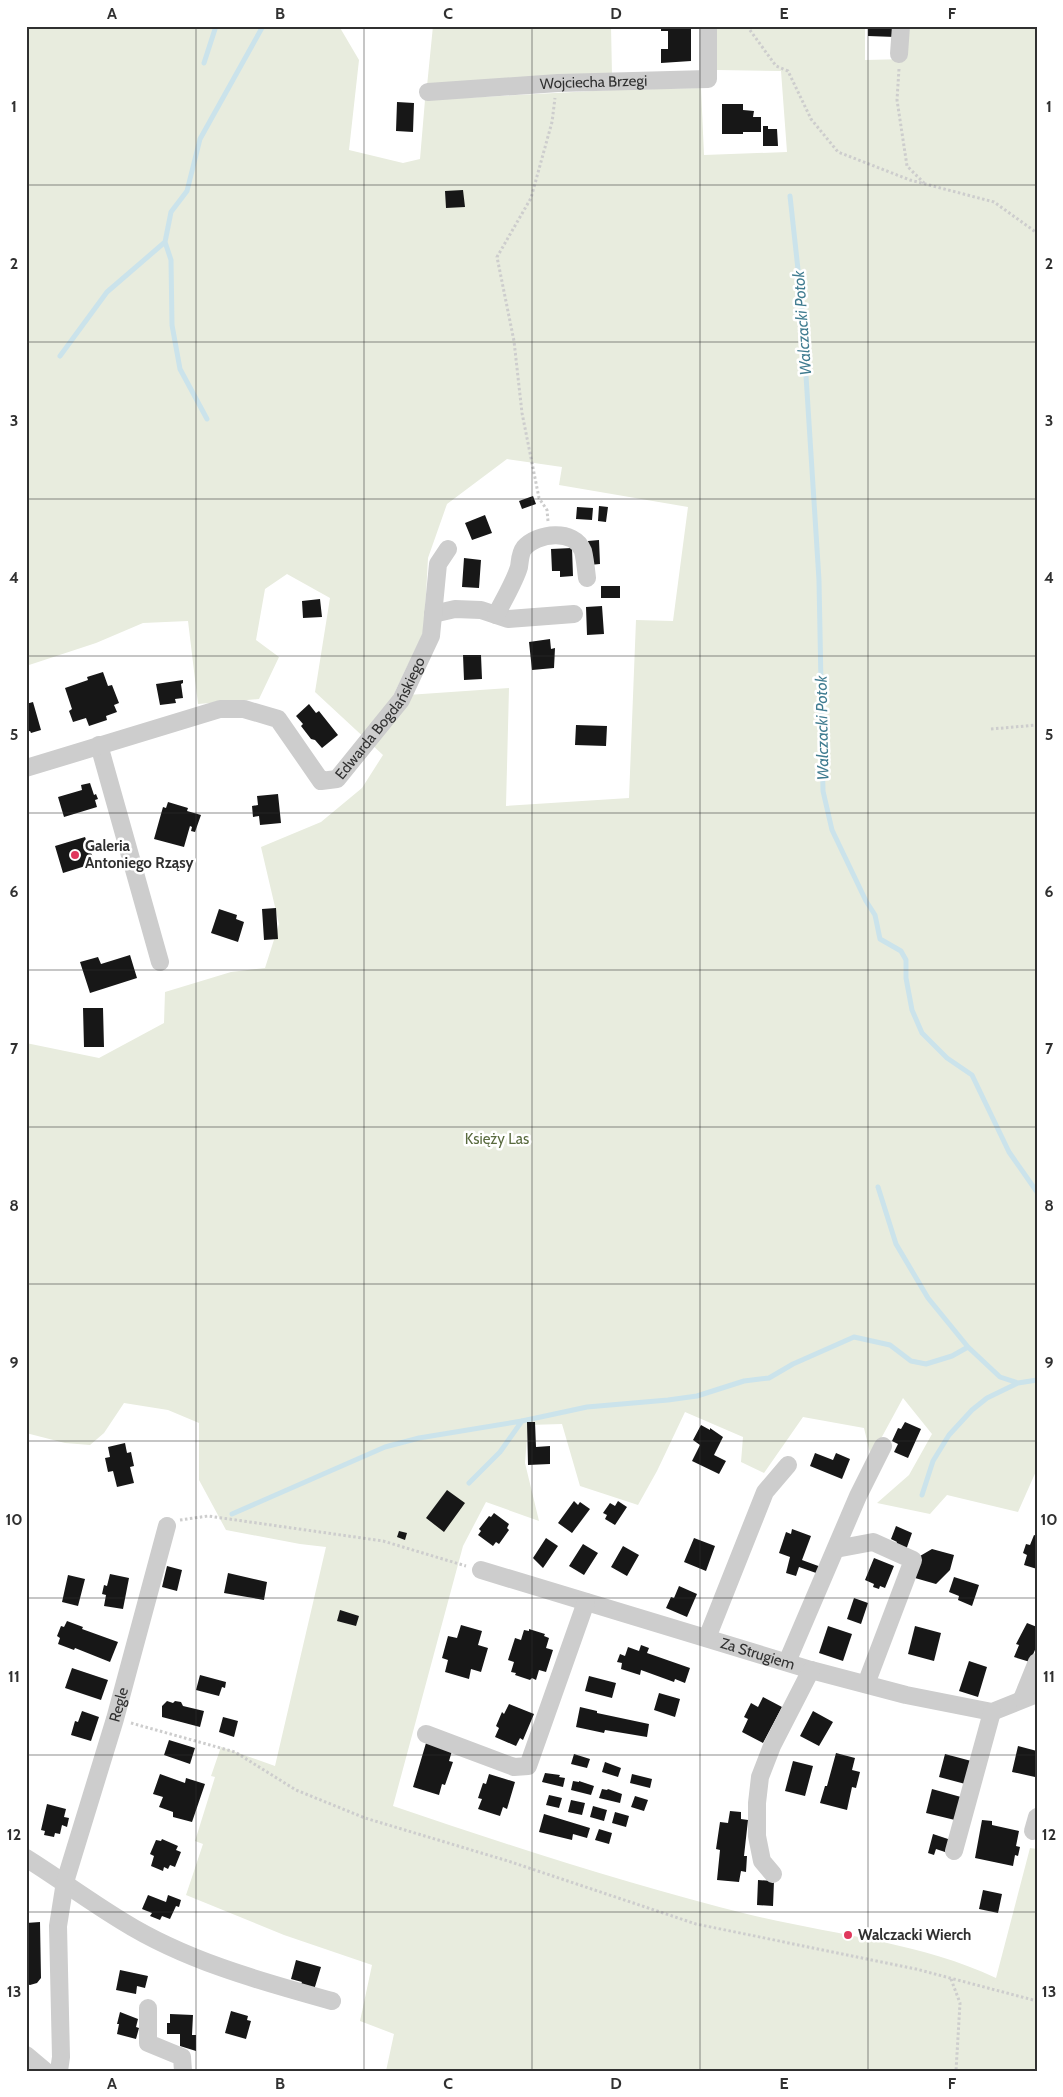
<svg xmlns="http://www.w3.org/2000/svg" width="1063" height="2097" viewBox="0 0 1063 2097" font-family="Cabin,sans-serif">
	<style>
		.green { fill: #e8ecde; fill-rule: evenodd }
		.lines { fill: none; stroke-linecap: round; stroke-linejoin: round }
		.stream { stroke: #cbe3eb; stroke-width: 5 }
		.building { fill: #171717 }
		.path { stroke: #cdcdcd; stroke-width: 3; stroke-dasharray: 2.5 2.5; stroke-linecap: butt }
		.minor { stroke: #cdcdcd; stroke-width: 18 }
		.grid { fill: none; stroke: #303030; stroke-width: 1; stroke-opacity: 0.55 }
		.poi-dot { fill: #e0385d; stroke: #fff; stroke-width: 2 }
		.labels { text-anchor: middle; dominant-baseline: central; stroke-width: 5; stroke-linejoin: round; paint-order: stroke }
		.street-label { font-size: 15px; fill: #303030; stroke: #fff }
		.poi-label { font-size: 15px; font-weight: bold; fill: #303030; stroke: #fff; text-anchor: start }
		.park-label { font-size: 15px; fill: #596a3e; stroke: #fff }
		.water-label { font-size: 16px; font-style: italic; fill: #407c90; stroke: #fff }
		.neatline { fill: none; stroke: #303030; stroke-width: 2 }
		.grid-label { font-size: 16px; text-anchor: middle; font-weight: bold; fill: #303030 }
	</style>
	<rect width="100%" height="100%" fill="#fff"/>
	<!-- green -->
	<path class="green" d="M26,26H339L359,60L349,150L403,163L420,159L425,100L612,90L701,88L704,155L787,152L781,71L717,70L715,26H865V60L906,59L908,30L911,26H1037V1469L1018,1512L947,1495L930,1514L877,1503L909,1475L932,1434L903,1398L871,1457L864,1428L803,1417L764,1473L741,1462L743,1437L685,1412L657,1471L638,1505L580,1486L562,1424L528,1425L525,1463L539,1521L486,1502L463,1546L393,1806C511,1846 630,1885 751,1915C833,1935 919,1942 996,1978L1030,1848L1037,1849V2071H386L394,2034L360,2021L372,1965L284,1935L186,1895L203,1844L195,1841L215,1777L211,1776L221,1747L275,1766L326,1547L300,1544L226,1530L199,1480V1423L168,1410L124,1403L104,1433L90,1445L65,1443L26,1433V1043L99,1058L164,1023L165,992L231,972L265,968L279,924L261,847L321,822L362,788L383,755L315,692L330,598L287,574L265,589L256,640L279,657L259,699L198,704L188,621L143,623L96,643L26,666ZM507,459L562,467L559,485L688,507L673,621L636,620L629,798L506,806L509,688L393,696L424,631L428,558L447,504Z
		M433,26H611L612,75L427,86Z"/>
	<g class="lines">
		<!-- stream -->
		<path class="stream" d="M204,63L216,26
			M790,196L801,297L819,580L823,791L832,830L866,901L875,915L880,939L901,951L906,960V978L912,1010L922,1033L947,1058L972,1075L1009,1152L1037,1192
			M165,242L171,260L172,325L180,369L207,419
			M60,356L107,292L165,242L171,212L187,191L200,139L263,26
			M878,1187L896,1244L928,1298L968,1347
			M469,1483L500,1452L522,1421
			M922,1495L933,1461L949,1435L972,1410L987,1398L1018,1383
			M232,1514L385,1447L419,1438L522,1421L587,1407L668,1400L697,1396L744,1381L769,1378L793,1364L854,1337L890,1345L911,1361L926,1364L952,1356L968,1347L1000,1377L1018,1383L1037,1380"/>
	</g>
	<!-- building -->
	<path class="building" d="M661,26H691V61L661,63V49H668V31H661Z
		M868,26H895V37L868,36Z
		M397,102L414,103L413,132L396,131Z
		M722,104H743V110L754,111L753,117H761V132H743V134H722Z
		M763,126H768V129H777L778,146H763Z
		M463,190L465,207L446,208L445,191Z
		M533,496L536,504L522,509L519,501Z
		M599,506L608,507L606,522L598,521Z
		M577,507L593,508L592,520L576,519Z
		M485,515L492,533L472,540L465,523Z
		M599,540L600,564L589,565L588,541Z
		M572,548L573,576L560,577V571H552L551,549Z
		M464,558L481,560L479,588L462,587Z
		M601,586H620V598H601Z
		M320,599L322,617L303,618L302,601Z
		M602,606L604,634L587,635L586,607Z
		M550,639L551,649L555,648L554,668L532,670L529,642Z
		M463,655H481L482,679L464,680Z
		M103,672L108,686L112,685L119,703L114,705L117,712L106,716L107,720L89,726L86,718L73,722L69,711L72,709L65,688L88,680L87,677Z
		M183,680V683L181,684L183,698L175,699L176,703L160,705L156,684Z
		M33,702L41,730L31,733L30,731L26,732V704Z
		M309,704L316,713L319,711L338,735L322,748L315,740L311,739L301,726L303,724L296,716Z
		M576,725L607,726L606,746L575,745Z
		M90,783L94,795L96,794L98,799L95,800L97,807L64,817L58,797L82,790L81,785Z
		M278,794L281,823L260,825L259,816L253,817L252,806L258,805L257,796Z
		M168,802L188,808L187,811L201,815L195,832L191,831L192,827L190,826L184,847L154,839L163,807L166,808Z
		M85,837L95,863L63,873L55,846Z
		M276,908L278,939L264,940L262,909Z
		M219,909L237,915L236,919L244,922L238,942L211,933Z
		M130,955L137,978L90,993L80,962L98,957L101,964Z
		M83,1008H103L104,1047H84Z
		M527,1422H535L536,1447L550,1446V1464L528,1465Z
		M905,1422L921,1429L908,1458L894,1452L898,1444L892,1441L898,1428L901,1429Z
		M701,1425L710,1430V1428L723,1437L714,1455L726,1461L719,1474L692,1461L700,1445L693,1440Z
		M125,1443L127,1453L131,1452L134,1466L130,1467L134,1483L117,1487L113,1471L108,1472L105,1458L110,1457L108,1447Z
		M815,1453L833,1460L836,1453L850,1459L842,1479L810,1466Z
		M447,1490L465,1503L444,1532L426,1518Z
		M574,1501L578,1505L580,1502L590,1509L572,1533L558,1523Z
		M618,1501L627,1507L615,1525L605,1519L607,1515L603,1513L610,1503L615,1506Z
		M494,1513L509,1524L507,1528L509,1530L499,1544L496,1542L493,1546L478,1535L481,1531L479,1529L489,1516L491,1517Z
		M896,1526L912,1533L906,1550L895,1546L897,1542L891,1539Z
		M792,1529L811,1536L802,1560L821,1567L819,1574L799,1567L796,1576L786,1573L790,1557L779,1553L786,1532L791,1534Z
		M399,1531L407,1533L405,1540L397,1537Z
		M1034,1535L1037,1536V1569L1024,1565L1027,1555L1023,1553L1026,1544L1030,1545Z
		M546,1538L558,1546L543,1568L533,1558Z
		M694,1538L715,1546L706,1571L684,1562Z
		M583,1544L598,1553L584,1575L569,1566Z
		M623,1546L639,1555L627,1576L611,1567Z
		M932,1549L954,1555L950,1570L936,1584L915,1578L920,1556Z
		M874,1558L894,1566L885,1588L880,1586L879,1589L873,1587L874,1584L865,1580Z
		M167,1566L182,1570L177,1591L162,1587Z
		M228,1573L267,1582L264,1600L224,1593Z
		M110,1574L129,1578L123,1609L104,1606L106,1595L102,1594L104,1585L107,1586Z
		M68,1575L85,1579L78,1606L62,1602Z
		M954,1577L979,1585L972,1606L958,1600L959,1596L949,1592Z
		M679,1586L697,1594L687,1617L666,1608L671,1597L674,1598Z
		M854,1598L868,1603L861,1624L847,1619Z
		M340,1610L359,1616L356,1626L337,1621Z
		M67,1621L83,1627L82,1629L118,1642L110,1662L75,1648L74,1650L58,1644L60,1638L57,1636L61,1626L64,1627Z
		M1027,1623L1037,1627V1645L1030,1662L1014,1657L1019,1645L1016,1644Z
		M461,1625L482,1631L478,1645L488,1648L481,1672L471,1669L469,1679L445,1672L448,1660L442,1658L448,1636L457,1638Z
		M828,1626L852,1634L843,1661L819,1653Z
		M915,1626L941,1633L934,1661L908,1654Z
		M529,1629L545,1634L544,1636L549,1638L546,1648L553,1650L546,1672L539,1670L536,1680L532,1678L530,1680L515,1675L516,1673L511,1672L514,1662L508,1660L515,1638L521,1640L524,1630L529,1631Z
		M641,1645L649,1648L647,1653L690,1668L685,1683L675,1679L674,1682L641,1670L640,1675L621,1669L622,1663L617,1662L620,1654L625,1656L628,1647L639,1651Z
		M969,1661L987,1667L978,1697L959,1691Z
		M72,1668L108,1680L101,1700L65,1688Z
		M200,1675L226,1682L225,1688L222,1687L219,1696L196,1690Z
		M589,1676L616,1683L612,1698L585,1691Z
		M659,1693L680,1699L675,1717L654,1710Z
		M763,1697L782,1707L763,1743L742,1732L748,1719L744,1717L751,1703L758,1707Z
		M167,1701L173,1703L175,1701L181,1702L183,1706L204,1711L200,1727L162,1717V1706Z
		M509,1704L534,1714L523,1740L520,1738L516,1746L495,1737L499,1728L496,1726L502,1712L504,1714Z
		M580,1707L597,1711V1713L649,1724L647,1737L605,1730L604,1733L576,1727Z
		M82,1711L99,1717L91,1741L71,1735L75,1721L78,1722Z
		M813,1711L833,1722L819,1746L800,1736Z
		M223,1717L238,1721L234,1737L219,1732Z
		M169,1740L195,1748L190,1764L164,1755Z
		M426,1743L452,1751L449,1761L453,1762L445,1785L442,1784L439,1795L413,1787Z
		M1018,1746L1037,1751L1035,1777L1012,1772Z
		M836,1753L855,1758L852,1770L860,1772L856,1788L852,1787L847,1810L820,1803L825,1786H827Z
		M574,1754L590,1759L587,1768L571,1764Z
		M945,1754L975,1762L969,1785L939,1777Z
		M793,1761L813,1766L805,1796L785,1791Z
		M605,1762L621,1768L618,1777L602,1772Z
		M545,1773L560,1775L559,1777L565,1778L563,1787L542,1782Z
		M160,1774L185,1783L186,1778L205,1784L192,1822L173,1817V1812L159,1807L163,1797L153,1794Z
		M489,1774L515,1782L507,1809L503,1807L500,1816L478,1809L482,1799L478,1798L483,1783L486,1784Z
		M632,1774L652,1779L650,1788L630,1783Z
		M573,1781L579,1782V1781L594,1786L591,1795L571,1790Z
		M602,1789L607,1790L608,1789L622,1794L620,1803L599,1798Z
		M932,1789L961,1797L955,1820L926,1813Z
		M549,1795L562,1798L559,1808L546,1805Z
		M635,1796L648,1800L644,1811L631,1807Z
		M571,1800L585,1803L582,1815L568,1812Z
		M47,1804L66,1809L64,1817L69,1818L67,1827L62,1825L60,1834L55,1833L54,1837L44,1835L45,1831L41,1830Z
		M593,1806L607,1810L604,1821L590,1817Z
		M730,1811L741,1812V1819L748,1820L744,1856H747L746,1872L741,1871L739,1882L717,1880L720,1850L716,1849L720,1822L728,1823Z
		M615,1812L629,1816L626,1827L612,1823Z
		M544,1814L590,1828L587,1838L573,1834L572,1840L539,1832Z
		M982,1820L992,1821V1825L1019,1831L1016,1846L1020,1847L1018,1856L1015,1855L1013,1866L975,1858Z
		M599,1829L612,1833L609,1844L595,1840Z
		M933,1834L951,1840L948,1853L936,1849L934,1855L928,1853Z
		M162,1839L178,1846L176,1850L181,1852L175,1867L170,1865L168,1869L164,1867L163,1871L151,1866L154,1856L150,1854L156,1840L161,1841Z
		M758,1880L774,1881L773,1906L757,1905Z
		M983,1890L1002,1894L998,1913L979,1909Z
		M148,1895L166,1902L168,1895L181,1900L179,1907L176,1906L170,1919L162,1916L160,1920L150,1916L152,1913L142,1909Z
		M40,1922L41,1978L37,1983L30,1985L26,1984V1923Z
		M296,1960L321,1967L314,1990L300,1986L302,1982L291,1979Z
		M120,1970L148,1976L145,1988L137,1986L136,1994L116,1990Z
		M231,2011L248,2016L247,2020L251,2021L246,2039L225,2033Z
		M120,2012L138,2019L136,2027L139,2028L136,2039L117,2034L119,2024H117Z
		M170,2014L193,2015L192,2035H196V2051L180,2046V2034H167V2023H170Z"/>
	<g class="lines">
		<!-- path -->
		<path class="path" d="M747,26L776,66L788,71L811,119L838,152L910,180L994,202L1033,230L1037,235
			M899,69L897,100L907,166L924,183
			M548,521L547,510L539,498L522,413L514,341L497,257L531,198L552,122L555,98
			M991,729L1037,725
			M180,1520L208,1516L383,1541L466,1566
			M131,1723L235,1752L296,1790L365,1818L508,1861L696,1924L916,1969L1037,2001
			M951,1979L960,2003L956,2071"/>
		<!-- minor -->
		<g class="minor">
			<path d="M899,54L901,26"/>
			<path id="s1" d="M428,92L558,83L708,79V26"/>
			<path d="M433,614L455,609L481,610L508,619L574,614"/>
			<path d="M496,615C503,601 515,581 519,567C520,561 520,553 524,548C537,533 574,528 583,551C585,559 586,569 587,578"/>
			<path d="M99,745L160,962"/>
			<path id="s2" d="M26,768L220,709H244L278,719L321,781L337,779L401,700L431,636L438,564L448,549"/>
			<path d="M841,1548L873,1542L913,1560L866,1684"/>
			<path id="s3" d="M481,1570L811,1670L906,1695L992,1712L1037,1694"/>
			<path d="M707,1638L765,1492L788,1465"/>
			<path d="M787,1662L858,1496L883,1446"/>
			<path d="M1022,1699L1037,1662"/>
			<path d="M426,1734L514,1767L528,1766L586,1602"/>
			<path d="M1033,1831L1037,1817"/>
			<path d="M954,1851L992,1712"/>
			<path d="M26,1858C58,1878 89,1901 122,1921C186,1961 260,1981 332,2001"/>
			<path d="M773,1874L762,1861L757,1836V1803L760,1777L772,1746L811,1670"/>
			<path d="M148,2008V2043L182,2057L183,2071"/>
			<path d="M26,2055L45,2071"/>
			<path id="s4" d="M59,2071L61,2057L58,1926L65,1882L115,1719L167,1526"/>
		</g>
	</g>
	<!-- grid -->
	<path class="grid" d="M196,26V2071M364,26V2071M532,26V2071M700,26V2071M868,26V2071M26,185H1037M26,342H1037M26,499H1037M26,656H1037M26,813H1037M26,970H1037M26,1127H1037M26,1284H1037M26,1441H1037M26,1598H1037M26,1755H1037M26,1912H1037"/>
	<!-- markers -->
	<g class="poi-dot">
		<circle cx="75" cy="855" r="5"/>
		<circle cx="848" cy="1935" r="5"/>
	</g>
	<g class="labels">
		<!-- street labels -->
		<g class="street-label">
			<text stroke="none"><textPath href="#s1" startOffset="166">Wojciecha Brzegi</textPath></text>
			<text stroke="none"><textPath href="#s2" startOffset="429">Edwarda Bogdańskiego</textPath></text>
			<text stroke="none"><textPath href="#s3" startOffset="289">Za Strugiem</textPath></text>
			<text stroke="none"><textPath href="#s4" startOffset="375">Regle</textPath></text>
		</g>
		<!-- poi labels -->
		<g class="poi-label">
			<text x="85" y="846">Galeria<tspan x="85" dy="17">Antoniego Rząsy</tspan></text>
			<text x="858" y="1935">Walczacki Wierch</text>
		</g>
		<!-- park labels -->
		<g class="park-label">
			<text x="497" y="1139">Księży Las</text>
		</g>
		<!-- water labels -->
		<g class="water-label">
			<text transform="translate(802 323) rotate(-94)">Walczacki Potok</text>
			<text transform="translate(822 728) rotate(-91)">Walczacki Potok</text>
		</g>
	</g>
	<!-- border -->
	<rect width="1063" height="2097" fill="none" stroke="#ffffff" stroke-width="55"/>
	<rect x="28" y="28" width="1008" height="2042" class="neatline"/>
	<g class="grid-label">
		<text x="112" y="19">A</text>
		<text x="280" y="19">B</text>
		<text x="448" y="19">C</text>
		<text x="616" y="19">D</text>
		<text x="784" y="19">E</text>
		<text x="952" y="19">F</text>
		<text x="14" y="112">1</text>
		<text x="1049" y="112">1</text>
		<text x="14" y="269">2</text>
		<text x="1049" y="269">2</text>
		<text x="14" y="426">3</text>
		<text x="1049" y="426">3</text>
		<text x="14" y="583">4</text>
		<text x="1049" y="583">4</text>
		<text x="14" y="740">5</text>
		<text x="1049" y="740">5</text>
		<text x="14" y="897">6</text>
		<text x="1049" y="897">6</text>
		<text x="14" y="1054">7</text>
		<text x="1049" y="1054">7</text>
		<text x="14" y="1211">8</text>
		<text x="1049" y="1211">8</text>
		<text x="14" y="1368">9</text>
		<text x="1049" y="1368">9</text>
		<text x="14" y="1525">10</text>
		<text x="1049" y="1525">10</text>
		<text x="14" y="1682">11</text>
		<text x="1049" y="1682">11</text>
		<text x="14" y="1840">12</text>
		<text x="1049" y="1840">12</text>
		<text x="14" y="1997">13</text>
		<text x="1049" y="1997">13</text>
		<text x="112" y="2089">A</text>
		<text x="280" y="2089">B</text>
		<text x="448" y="2089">C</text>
		<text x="616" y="2089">D</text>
		<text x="784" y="2089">E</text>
		<text x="952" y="2089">F</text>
	</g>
</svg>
